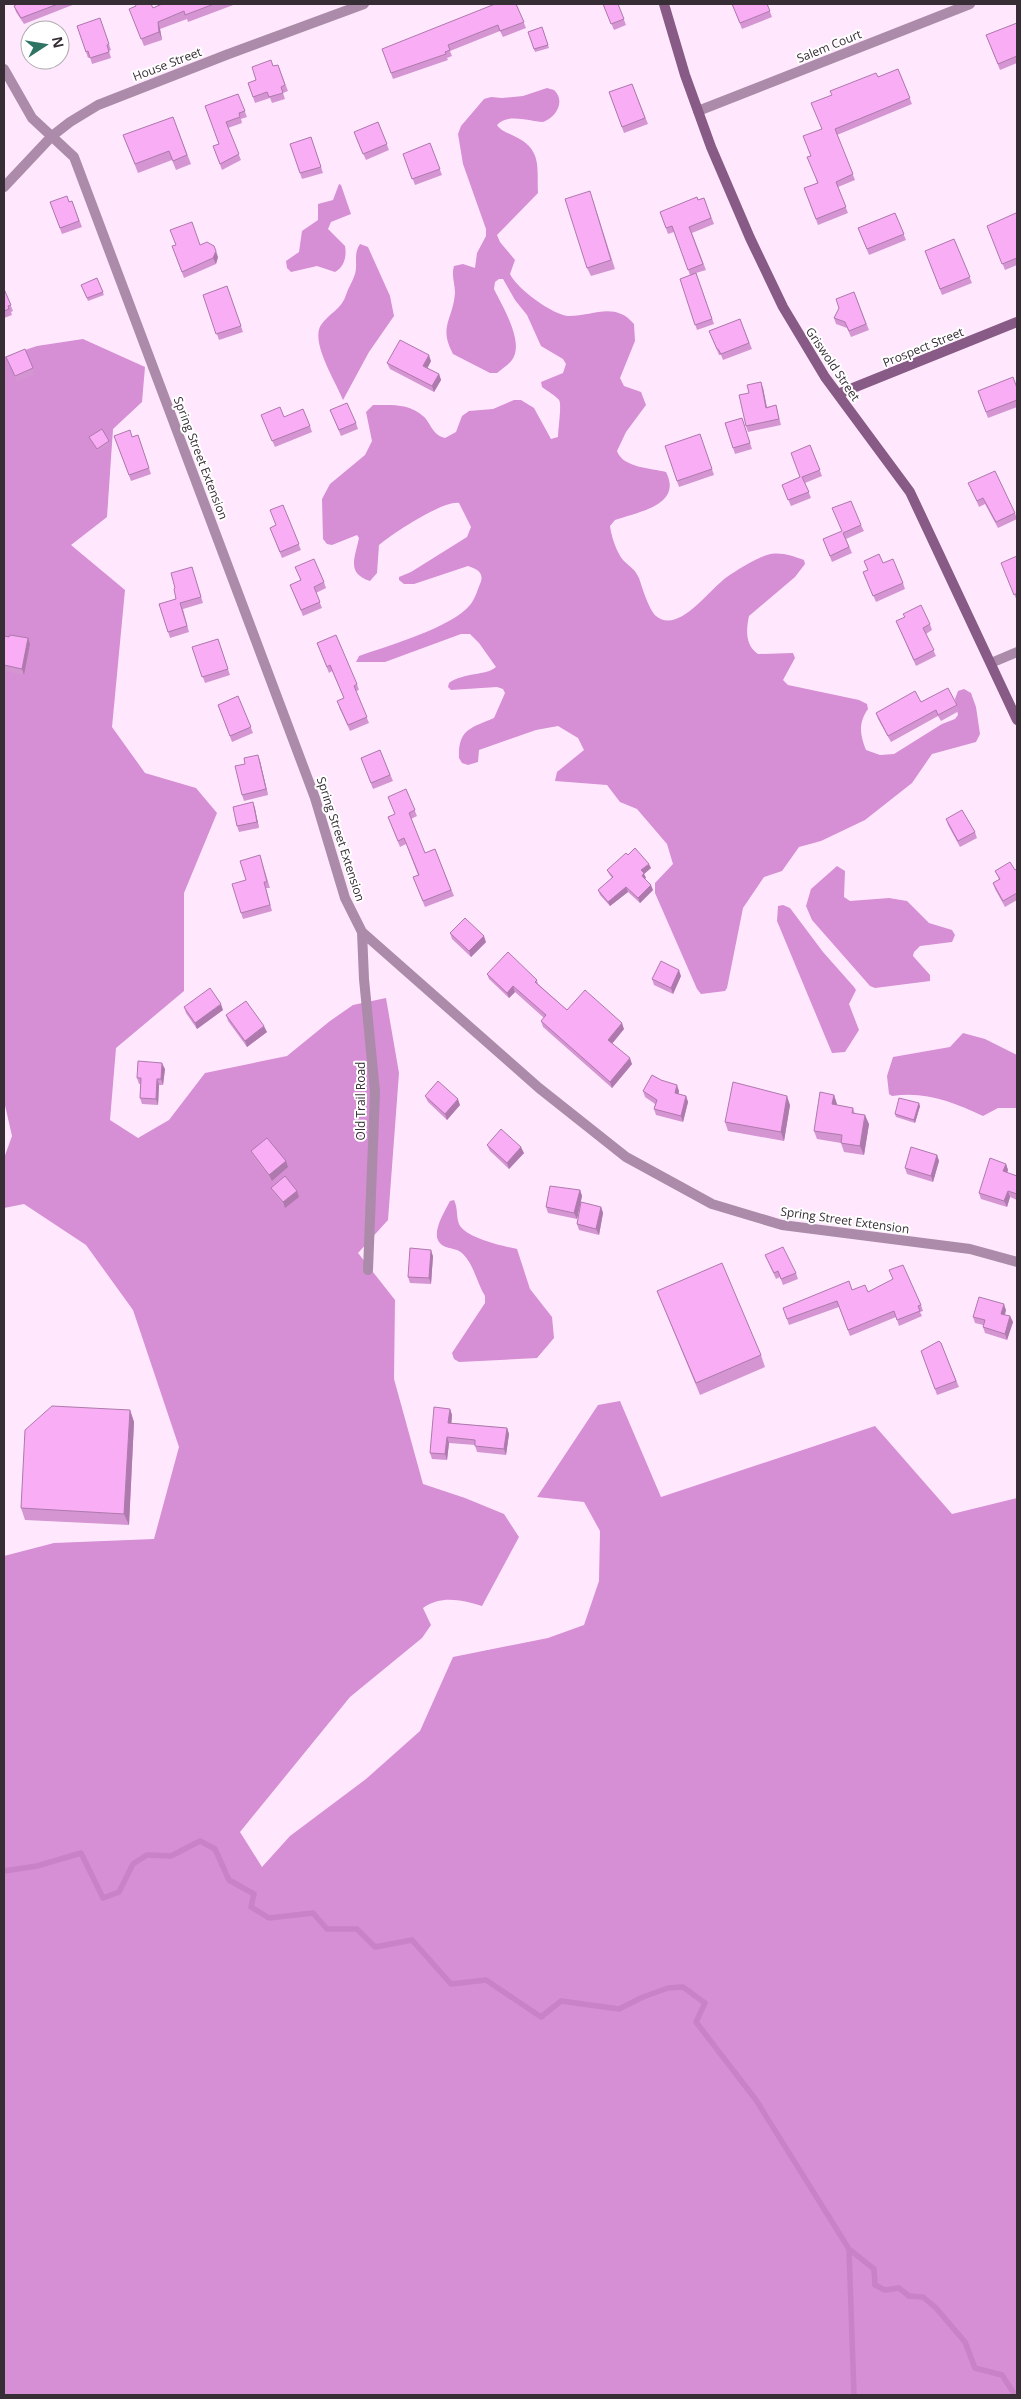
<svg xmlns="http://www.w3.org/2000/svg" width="1021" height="2399" viewBox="0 0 1021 2399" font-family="'Open Sans',sans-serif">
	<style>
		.forest { fill: #d68ed4 }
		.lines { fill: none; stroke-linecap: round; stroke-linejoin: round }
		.stream { stroke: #c981c7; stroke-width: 5.5 }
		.street { stroke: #ab8ba9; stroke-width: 10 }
		.secondary { stroke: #885a86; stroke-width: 10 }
		.wall { fill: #d595d3 }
		.shaded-wall { fill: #ae79ac }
		.building { fill: #f8adf5; stroke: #ae79ac }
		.labels { text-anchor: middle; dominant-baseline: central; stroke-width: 4; stroke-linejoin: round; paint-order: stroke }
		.street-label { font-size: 12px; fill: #362d35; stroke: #fff }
	</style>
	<rect width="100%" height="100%" fill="#ffe8fd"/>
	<!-- forest -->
	<path class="forest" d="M547,88L554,90C566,101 556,118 543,122C529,121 507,113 497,125C501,131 508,133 514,136C542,149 537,166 538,193L497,235L500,242L515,260L510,274C516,288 554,316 569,316C593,316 615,301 634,324L635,341L620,378L624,386L641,392L646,405L626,432L617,451C623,468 651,468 666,472C683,505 638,512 615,520L610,526C611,535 617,554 624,561C631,568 634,568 639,578C642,587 649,610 656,616C677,634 706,594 721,582C731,573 755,559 767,555C780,551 792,556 804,560L805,564L795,577L749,616C746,630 745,645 758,654L793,653L795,658L783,680L788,685L859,700L867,704L868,709C858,723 860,735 866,750L880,755L894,754L942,724L955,719L958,715L955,699L958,691L964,689L971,693L976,707L980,734L976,742L932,754L912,783L865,820L821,841L799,847L782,871L764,877L743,908L727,988L725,991L701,994L697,989L655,893V883L673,864L667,844L637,809L620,802L607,785L555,781L557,772L584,750L578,738L558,726L536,730L479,750L478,762L468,765L462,763L459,758C458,729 471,728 494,718L505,693L503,689L497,687L451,690L448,687L449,683C464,672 486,676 496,667L479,643L470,634H461L385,662H356L359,656C387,646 453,627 470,605C475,599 477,591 480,584C485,573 477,569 468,566L414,584H404L399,580V577L411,572L467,537L471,527L459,503C443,500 392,534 379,545L377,573L370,581C346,573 355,558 359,538L357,535L332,545L327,544L323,539L322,499L330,484L365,455L372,441L366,412L373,405C391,405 409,403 423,416C431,423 432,435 445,438L456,432L462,416L469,411L493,409L514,400H521L534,408L551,439L558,437C558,429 562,404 559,400C555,395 547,391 542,387L541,382L563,373L566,364L563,359L541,346L527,315L515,300L503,279H499L495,282L494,289C502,306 525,342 512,360C508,365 502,369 497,373H490L453,354C438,326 453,320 455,293C455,284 451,275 454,266L463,264L475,268L477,253L486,236V229L463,164L458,134L461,126L484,99L491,97L502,98L523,96Z
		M339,184L341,185L351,214L331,222L328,229L345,246C347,257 344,267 335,272L317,266L291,272L287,268L286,261L299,252L302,231L318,220V204L333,200Z
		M360,244L368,247L390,296L394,316L369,352L343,400C336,382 310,342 321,325C328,314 342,309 346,295C348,288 353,281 355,274C358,264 353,254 360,244Z
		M83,339L145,367L142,402L113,429L107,517L71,545L125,590L112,727L145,773L196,788L217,813L184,893V991L116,1048L110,1120L138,1138L169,1120L205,1073L287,1056L330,1021L353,1005L386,998L399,1073L388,1220L358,1253L395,1300L394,1379L423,1484L465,1498L504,1514L519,1537L482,1606C461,1600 442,1595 423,1608L431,1625L422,1638L350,1697L240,1832L262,1867L290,1836L366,1779L420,1731L453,1657L548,1638L584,1625L599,1581L600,1531L584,1502L537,1497L598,1405L620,1401L661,1497L875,1426L952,1514L1017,1498V2395H4V1556L54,1543L154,1539L179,1447L133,1310L86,1245L24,1204L4,1208V1158L12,1136L4,1101V357L37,346Z
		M837,866L845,871L844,897L850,901L889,898L907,901L929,923L952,930L955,935L952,942L920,946L914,952L913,956L930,975V981L875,988L870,986L812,920L806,906L811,889Z
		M783,905L790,908L823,952L854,987L856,990L849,1004L859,1030L845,1052L832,1053L777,921L778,906Z
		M963,1033L985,1039L1017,1055V1108H998L983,1116C953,1102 926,1091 892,1096L889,1094L887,1076L893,1057L950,1047Z
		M454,1200C458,1208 456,1216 459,1224C465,1238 503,1246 517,1249L530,1289L552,1317L554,1338L537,1358L459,1362L454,1359L452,1353L485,1303V1296C477,1283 474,1265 463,1254C458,1249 452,1249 446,1247C426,1240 444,1213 450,1201Z"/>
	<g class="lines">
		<!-- stream -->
		<path class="stream" d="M4,1871L37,1866L81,1853L103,1898L119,1892L133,1864L147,1855L171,1856L200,1841L215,1849L229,1880L254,1894L251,1907L269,1918L313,1913L327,1929H357L375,1947L412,1940L451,1984L486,1980L541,2017L561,2001L619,2009L643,1997L668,1988L683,1987L705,2003L696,2022L756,2100L849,2249L874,2269L875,2285L885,2290L899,2288L909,2296L923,2297L936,2308L965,2342L975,2368L1002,2375L1015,2395
			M849,2249L854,2395"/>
		<!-- street -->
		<path class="street" d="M4,69L32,118L74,157L315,798L345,898L362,932L539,1088L626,1157L712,1204L782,1225L970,1249L1017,1262
			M698,111L970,4
			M4,187L52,136L70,122L98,105L226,55L364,4
			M991,663L1017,652
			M362,932L364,979L375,1092L368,1270"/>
		<!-- secondary -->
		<path class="secondary" d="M664,4L685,75L711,147L750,238L783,307L825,377L910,492L1017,720
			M838,394L1017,322"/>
	</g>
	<!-- wall -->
	<path class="wall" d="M30,4H75L24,24L16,12L14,6Z
		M162,4H236L188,22L187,19L160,29L162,40L144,46L132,16Z
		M516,4L526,28L503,37L500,31L450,51L452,56L447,58L448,60L393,79L382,49Z
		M603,4H618L626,25L614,30Z
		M732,4H767L772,17L742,29Z
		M100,18L111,50L109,51L111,58L92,64L90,57L88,58L77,26Z
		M1017,23V63L1000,70L986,35Z
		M542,27L549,48L535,52L528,32Z
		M60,34L68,44L69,47L60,52Z
		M278,65L288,91L283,93L285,99L272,103L270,98L255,103L248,83L256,80L273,66Z
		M898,69L912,104L837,135L855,180L838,187L848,213L818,225L804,188L817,183L811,156L822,129L878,77Z
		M632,84L648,124L624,133L609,92Z
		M238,94L247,117L241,119L242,123L228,128L241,160L222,170L213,146L219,144L205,106Z
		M173,117L191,164L176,170L172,160L138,173L123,135Z
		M378,122L389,150L366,160L356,138Z
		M311,137L323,173L302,179L290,144Z
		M430,143L442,175L415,185L403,154Z
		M704,198L714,224L692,233L706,270L696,273L714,324L697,330L680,279L690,275L674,232L668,234L660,212Z
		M593,200L615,269L591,276L587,268Z
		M72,201L82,227L62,234L50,202H69Z
		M895,213L906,240L869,255L858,228Z
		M1017,216V265L1005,270L987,226Z
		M954,239L972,283L942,295L925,251Z
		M200,245L218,257L216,264L184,278L172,246Z
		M97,278L104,295L88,301L81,285Z
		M227,286L243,332L219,340L203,295Z
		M4,289L13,311L11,312L12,315L4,318Z
		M854,292L869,330L851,337L847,328L836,324L834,318Z
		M740,319L752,349L723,360L721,355H719L709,331Z
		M6,357L33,368L35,374L17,382Z
		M431,361L427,368L439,374L441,380L434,392L390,369L387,363Z
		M763,388L767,407L776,405L781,425L748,432L746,426L749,393Z
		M1017,388V407L988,418L978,391Z
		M330,410L356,423L358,429L341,436Z
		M261,415L284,417L310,426L312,432L275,447Z
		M742,418L752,449L735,454L725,423Z
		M700,434L714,475L679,487L665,446Z
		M138,435L151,474L131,481L114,436L132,437Z
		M89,437L109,441L110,444L98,452Z
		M810,445L822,476L805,483L811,498L791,506L782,485L800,477Z
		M969,483L1015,513L1017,519L998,528L985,504L979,507Z
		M283,505L301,550L282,558L270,528L276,525Z
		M861,525L864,531L846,539L852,553L832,562L823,539Z
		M1017,556V601L1004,569Z
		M864,561L883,563L903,583L905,589L876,602L863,572L868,570Z
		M192,567L203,603L183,609L189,632L170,638L159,604L176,599L175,588Z
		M295,567L324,582L326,588L316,593L322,608L303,616L290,585L301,580Z
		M896,621L930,624L932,630L926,634L936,656L916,666Z
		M4,636L30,644L24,675L4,671Z
		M218,639L230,675L205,683L192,647Z
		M317,643L357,684L359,690L356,691L369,723L350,731L339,707L344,698L332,671L329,673Z
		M238,696L253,733L232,742L218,705Z
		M921,702L957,705L959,711L941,721L938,716L891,742L878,719L876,713Z
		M380,750L393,781L373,789L361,758Z
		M260,761L268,795L244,801L242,795Z
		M406,789L417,816L411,819L425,853L435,849L454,896L425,907L413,877L418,875L406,844L400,847L388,817L395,814Z
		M253,802L259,828L239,832L237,826Z
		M946,819L975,832L977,838L960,847L948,825Z
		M260,855L270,888H266L272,911L243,919L241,913L246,880Z
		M628,855L651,868L644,874L646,878L645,879L653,890L640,903L628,892L610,906L600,895L598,890L612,878L609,874L607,870Z
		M1017,869V900L1005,907L995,889L993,883L999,879L995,871L1015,870Z
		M450,933L486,942L471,957L452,939Z
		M487,974L537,980L538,984L567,1010L624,1029L612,1044L632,1064L612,1088L543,1027L541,1021L544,1018L515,992L509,998L489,979Z
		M681,976L673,994L654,985L652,979Z
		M184,1007L223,1010L197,1029L186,1013Z
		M226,1015L267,1032L247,1047L228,1021Z
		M165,1069L163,1085H159L158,1105L142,1104L140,1098L141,1084H139L137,1078Z
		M661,1080L679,1091V1094L686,1096L688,1102L683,1122L656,1115L654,1109L655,1104L645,1097L643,1091Z
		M834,1095L837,1105L853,1108L855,1114L869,1124L864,1155L844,1152L841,1143L817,1139L814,1131Z
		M425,1096L460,1105L447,1120L428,1102Z
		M790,1105L784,1141L728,1131L725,1122Z
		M920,1106L915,1123L896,1117L895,1114Z
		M487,1145L524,1153L509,1169L490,1151Z
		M251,1151L286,1161L288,1167L272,1181L253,1157Z
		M937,1155L939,1161L933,1182L907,1174L905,1168Z
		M1006,1164L1008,1170L1007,1173L1017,1176V1200L1010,1197L1007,1207L981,1199L979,1193Z
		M271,1188L299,1197L285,1208L274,1194Z
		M580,1190L582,1196L577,1219L548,1213L546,1207Z
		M601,1207L603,1213L599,1235L579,1230L577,1224Z
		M765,1255L796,1273L798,1279L783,1285L780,1277L776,1279Z
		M433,1256L431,1284L410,1283L408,1277Z
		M852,1290L868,1292L921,1305L923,1311L920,1312L922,1316L899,1326L896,1317L850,1336L839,1307L789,1325L783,1308Z
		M657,1291L761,1355L765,1367L700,1395Z
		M1006,1310L1005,1315L1010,1316L1013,1322L1007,1340L985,1333L983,1327V1325L975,1323L973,1317Z
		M941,1343L959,1387L937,1395L921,1351Z
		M450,1409L452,1415L451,1423L507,1428L509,1434L506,1455L477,1452L475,1445L449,1443L447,1460L432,1459L430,1453Z
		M130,1410L134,1422L129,1525L25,1520L21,1508Z"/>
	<!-- shaded-wall -->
	<path class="shaded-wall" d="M158,22L160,29L162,40L159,32Z
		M216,251L218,257L216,264L213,258Z
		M429,355L431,361L426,371L423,366Z
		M439,374L441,380L434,392L432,386Z
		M761,382L763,388L768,414L766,408Z
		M28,638L30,644L24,675L22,669Z
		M258,755L260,761L268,795L266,789Z
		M253,802L255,808L259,828L257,822Z
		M649,864L651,868L644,874L646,878L643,880L642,876L641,870Z
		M651,885L653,890L640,903L638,898Z
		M626,887L628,892L610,906L608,902Z
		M484,936L486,942L471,957L469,951Z
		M679,970L681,976L673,994L671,988Z
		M513,986L515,992L509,998L507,993Z
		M221,1004L223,1010L197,1029L195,1023Z
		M622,1023L624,1029L610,1046L608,1040Z
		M264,1026L267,1032L247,1047L245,1041Z
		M630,1058L632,1064L612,1088L610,1082Z
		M162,1063L165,1069L163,1085L161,1079Z
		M157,1079L159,1085L158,1105L156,1099Z
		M677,1085L679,1091L677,1099L675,1093Z
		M834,1095L837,1104L835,1113L832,1104Z
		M686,1096L688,1102L683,1122L681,1116Z
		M787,1096L790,1105L784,1141L781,1132Z
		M458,1099L460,1105L447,1120L445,1114Z
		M919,1103L920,1106L915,1123L914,1120Z
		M865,1115L869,1124L864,1155L860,1146Z
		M521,1147L524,1153L509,1169L507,1163Z
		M937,1155L939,1161L933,1182L931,1176Z
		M286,1161L288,1167L272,1181L269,1175Z
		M1006,1164L1008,1170L1005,1177L1003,1171Z
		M580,1190L582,1196L577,1219L574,1213Z
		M297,1191L299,1197L285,1208L283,1202Z
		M1008,1191L1010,1197L1007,1207L1004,1201Z
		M601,1207L603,1213L599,1235L596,1229Z
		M431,1250L433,1256L431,1284L429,1278Z
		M1004,1304L1006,1310L1003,1320L1001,1314Z
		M1010,1316L1013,1322L1007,1340L1005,1334Z
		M450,1409L452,1415L451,1429L448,1423Z
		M130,1410L134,1422L129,1525L124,1514Z
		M507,1428L509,1434L506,1455L504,1449Z
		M447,1437L449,1443L447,1460L445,1454Z"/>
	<!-- building -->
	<path class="building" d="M17,4H58L21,18L14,6Z
		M135,4H151L153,8L162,4H214L185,15L184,11L158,22L159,32L141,39L129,9L136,6Z
		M495,4H516L524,22L500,31L498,25L448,45L450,50L445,52L446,54L391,73L382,49Z
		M603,4H618L624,19L611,24Z
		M732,4H767L770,11L740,23Z
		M100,18L109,44L107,45L109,52L90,58L88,51L86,52L77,26Z
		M1017,23V56L998,64L986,35Z
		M542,27L548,45L534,49L528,32Z
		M62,33L68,44L60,48V34Z
		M271,60L273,66L278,65L285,85L281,87L283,93L269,97L267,92L253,97L248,83L256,80L252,67Z
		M898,69L910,98L835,129L853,174L836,182L846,207L816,219L804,188L818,183L807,157L811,156L803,136L822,129L811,103L832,95L830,91L876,73L878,77Z
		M632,84L645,118L622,127L609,92Z
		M238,94L245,111L239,113L240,117L226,122L239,154L220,164L213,146L219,144L205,106Z
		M173,117L187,155L173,161L169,151L135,164L123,135Z
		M378,122L387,144L363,154L354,132Z
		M311,137L321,167L300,173L290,144Z
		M430,143L440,169L412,179L403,154Z
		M590,191L611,260L587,268L565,199Z
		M67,196L69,202L72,201L79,221L60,228L50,202Z
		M697,197L698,200L704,198L711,218L689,227L703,264L688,270L672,226L666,228L660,212Z
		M895,213L904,234L867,249L858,228Z
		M1016,213L1017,216V258L1002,264L987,226Z
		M192,222L200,245L207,242L214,246L216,251L213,258L182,272L172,246L176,245L170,230Z
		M954,239L970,277L940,289L925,251Z
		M696,273L712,319L695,325L680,279Z
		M97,278L103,292L87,298L81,285Z
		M227,286L241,326L216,334L203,295Z
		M4,289L11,305L8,306L9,309L4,311Z
		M854,292L866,324L849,331L845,322L834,318L839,308L836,299Z
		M740,319L749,343L721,354L718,349H717L709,331Z
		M400,340L429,355L423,366L439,374L432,386L387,363Z
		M25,349L33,368L15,376L6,357Z
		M1013,377L1017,388V400L986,412L978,391Z
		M761,382L766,408L776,405L779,419L746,426L739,395L749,393L747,385Z
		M347,403L356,423L339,430L330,410Z
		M280,407L284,417L303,409L310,426L272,441L261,415Z
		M742,418L750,443L733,448L725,423Z
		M102,429L109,441L97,449L89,437Z
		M130,430L132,437L138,435L149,468L129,475L114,436Z
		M700,434L712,469L677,481L665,446Z
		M810,445L820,470L802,477L809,492L788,500L782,485L800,477L791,453Z
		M995,471L1015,513L996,522L983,498L977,501L968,483Z
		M851,501L861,525L843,533L849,547L830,556L823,539L842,531L832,508Z
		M283,505L299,544L280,552L270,528L276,525L270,510Z
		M879,554L883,563L893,559L903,583L873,596L863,572L868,570L864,561Z
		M1017,556V593L1014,595L1001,563Z
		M314,559L324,582L314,587L320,602L301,610L290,585L301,580L295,567Z
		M192,567L201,597L180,603L187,626L168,632L159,604L176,599L174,589L175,588L171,573Z
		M921,605L930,624L923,628L934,650L914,660L896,621L905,617L903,614Z
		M10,635L28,638L22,669L4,665V636L9,637Z
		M336,635L357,684L354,686L367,717L348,725L337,701L344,698L330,665L327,667L317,643Z
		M218,639L228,669L202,677L192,647Z
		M948,688L957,705L938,715L936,710L888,736L876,713L915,691L921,702Z
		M238,696L251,727L230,736L218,705Z
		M380,750L390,775L371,783L361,758Z
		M258,755L266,789L242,795L235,766L245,764L244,758Z
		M406,789L415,810L409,813L425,853L435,849L451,890L423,901L413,877L419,875L404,838L398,841L388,817L395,814L388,797Z
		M253,802L257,822L237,826L233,807Z
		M962,810L975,832L958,841L946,819Z
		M635,848L649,864L641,870L644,873L642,876L651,885L638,898L626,887L608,902L598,890L613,877L607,870L626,853L628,855Z
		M260,855L267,882H264L270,905L241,913L232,884L246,880L240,861Z
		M1010,862L1015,870L1017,869V893L1003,901L993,883L1000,879L995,871Z
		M465,918L484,936L469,951L450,933Z
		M508,952L537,980L535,982L567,1010L585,990L622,1023L608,1040L630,1058L610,1082L541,1021L546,1015L513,986L507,993L487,974Z
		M661,961L679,970L671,988L652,979Z
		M210,988L221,1004L195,1023L184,1007Z
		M246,1001L264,1026L245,1041L226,1015Z
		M138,1061L162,1063L161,1079H157L156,1099L140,1098L141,1078H137Z
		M652,1075L661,1080L677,1085L675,1093L686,1096L681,1116L654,1109L657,1100L643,1091Z
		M438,1081L458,1099L445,1114L425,1096Z
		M733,1082L787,1096L781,1132L725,1122Z
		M820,1092L834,1095L832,1104L853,1108L852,1113L865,1115L860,1146L841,1143L842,1135L814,1131Z
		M899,1098L919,1103L914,1120L895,1114Z
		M501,1129L521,1147L507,1163L487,1145Z
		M267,1138L286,1161L269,1175L251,1151Z
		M911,1147L937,1155L931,1176L905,1168Z
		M990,1158L1006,1164L1003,1171L1017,1176V1194L1008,1191L1004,1201L979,1193Z
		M285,1176L297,1191L283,1202L271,1188Z
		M550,1186L580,1190L574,1213L546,1207Z
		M581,1202L601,1207L596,1229L577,1224Z
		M783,1247L796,1273L781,1279L778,1271L774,1273L765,1255Z
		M410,1248L431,1250L429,1278L408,1277Z
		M722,1263L761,1355L696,1383L657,1291Z
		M903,1265L921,1305L918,1306L920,1311L897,1320L894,1311L848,1330L837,1301L787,1319L783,1308L849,1281L852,1290L865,1285L868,1292L893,1279L889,1270Z
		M979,1297L1004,1304L1001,1314L1010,1316L1005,1334L983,1327L985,1320L973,1317Z
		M939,1341L941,1343L956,1381L935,1389L921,1351Z
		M52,1406L130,1410L124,1514L21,1508L25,1430Z
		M434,1407L450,1409L448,1423L507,1428L504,1449L475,1446V1440L447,1437L445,1454L430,1453Z"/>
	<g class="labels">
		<!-- street labels -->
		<g class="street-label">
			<text transform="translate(829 46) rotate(-22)">Salem Court</text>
			<text transform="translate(167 64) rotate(-21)">House Street</text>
			<text transform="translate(923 347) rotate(-22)">Prospect Street</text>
			<text transform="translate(833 364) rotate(56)">Griswold Street</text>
			<text transform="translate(201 458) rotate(69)">Spring Street Extension</text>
			<text transform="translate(341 839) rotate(72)">Spring Street Extension</text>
			<text transform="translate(360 1101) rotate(-90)">Old Trail Road</text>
			<text transform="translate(845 1220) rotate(8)">Spring Street Extension</text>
		</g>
	</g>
	<!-- border -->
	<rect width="1021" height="2399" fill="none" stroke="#362d35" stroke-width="10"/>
	<!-- north arrow -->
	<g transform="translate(45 45) rotate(78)"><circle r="24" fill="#ffffff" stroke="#afabae"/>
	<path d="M0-4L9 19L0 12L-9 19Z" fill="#2f7365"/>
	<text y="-8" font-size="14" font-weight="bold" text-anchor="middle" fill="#362d35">N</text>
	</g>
</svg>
